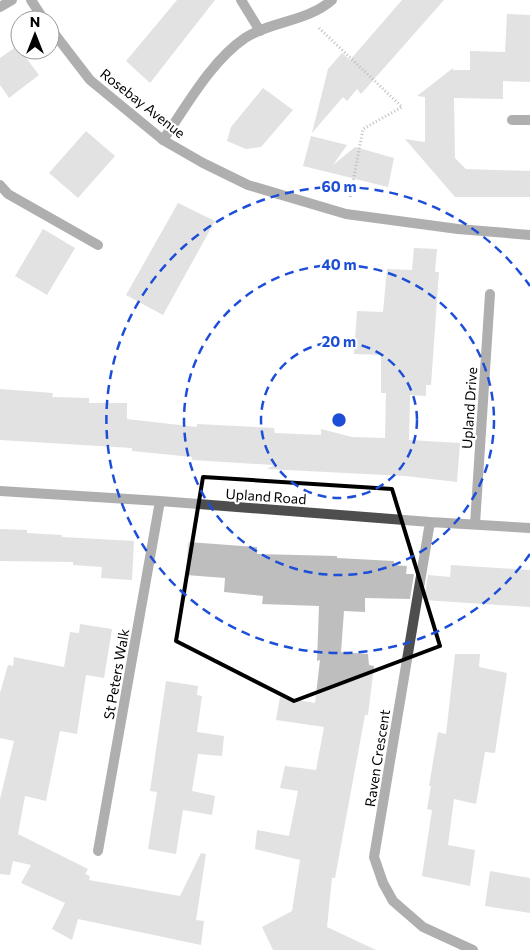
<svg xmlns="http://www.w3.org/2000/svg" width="530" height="950" viewBox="0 0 530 950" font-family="Commissioner,sans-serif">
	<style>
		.building { fill: #bebebe }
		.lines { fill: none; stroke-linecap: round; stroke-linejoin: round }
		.path { stroke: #707070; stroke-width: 3; stroke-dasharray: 1 2.5; stroke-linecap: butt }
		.service { stroke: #4e4e4e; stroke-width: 10 }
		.minor { stroke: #4e4e4e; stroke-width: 10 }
		.tertiary { stroke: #4e4e4e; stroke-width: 10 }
		.marked { fill: none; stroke: #000; stroke-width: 4; stroke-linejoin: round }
		.ring { fill: none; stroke: #1d4ed8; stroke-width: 2.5; stroke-dasharray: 9 6 }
		.labels { text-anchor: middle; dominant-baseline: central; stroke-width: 4; stroke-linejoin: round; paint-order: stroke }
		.street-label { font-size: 14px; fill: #000; stroke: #fff }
		.centre { fill: #1d4ed8; stroke: #fff; stroke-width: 2.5 }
		.ring-label { font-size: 15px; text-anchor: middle; font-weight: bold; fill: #1d4ed8; stroke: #fff; stroke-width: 4; stroke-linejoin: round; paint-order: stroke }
	</style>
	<rect width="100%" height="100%" fill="#fff"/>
	<!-- building -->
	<path class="building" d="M177,0H215L150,83L126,61Z
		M402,0H444L361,94L357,89L347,101L343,97L312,133L328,69L342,53L350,60Z
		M507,14L530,15V82L503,81V99L454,98L455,158L466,169L530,171V197H455L405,139L425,142V97L417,96L453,68V70H470V51L505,52Z
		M17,46L39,75L9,98L0,85V58Z
		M263,88L293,110L261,147L246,149L227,141L231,127Z
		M86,131L115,156L78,198L49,173Z
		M311,136L347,145L333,165L355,147L394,158L388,187L303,166Z
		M178,203L215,221L163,315L126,295Z
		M43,229L75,248L47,295L15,276Z
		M414,248L437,249L435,272H439L431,385H426V396L410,395L409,440L460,443L457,482L405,476L267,469L274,465L192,460V457L132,451V448L0,440V389L53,393L52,397L89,398V403H127V419L197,427V424L274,428L275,433L321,435V429L352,437L385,438L386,393H381V355L354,354L357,311L383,312L387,269L412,270Z
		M0,529L27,530V533L62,535V537L134,541L132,580L101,578L102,567L73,565V562L0,561Z
		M188,542L257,547V554L337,556V558L394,561V565L407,566L406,574H414L410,599L365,598V612L344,611L341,652L368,654L369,665L374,666L368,715H365L335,878H332L327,927L376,950H273L262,927L292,911L300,860L255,849L257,830L289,836L298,791L280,788L285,766L316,770L324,727L276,720L280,697L315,703L320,660L317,661L319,606L262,604L263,596L224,592L225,578L186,575Z
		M451,565L530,570V607L424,600L428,575L450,577Z
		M80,624L112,629L104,678L86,675L77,734L60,731L46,801L25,796L18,834L88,869L85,874L90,876L89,880L180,896L201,853L206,854L196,920L204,921L201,945L78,919L72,940L52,929L65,903L21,883L31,865L13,861L10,875L0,874V799L14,741L0,738V693L8,665L13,666L14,657L64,667L70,632L79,633Z
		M455,654H480L479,667L507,673L495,753L485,752L476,804L454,799L448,845L475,850L470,886L422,876L432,810L427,809L431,786H429L438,732L446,734Z
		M166,681L198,686L197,695L202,696L197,732L224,736L222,756L198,754L192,791L215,796L212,815L183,810L176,854L148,849L157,792L150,791Z
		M490,871L530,878V913L485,906Z"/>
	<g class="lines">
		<!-- path -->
		<path class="path" d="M319,28L402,107L363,129L350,198"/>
		<!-- service -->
		<path class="service" d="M241,0L260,31"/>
		<!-- minor -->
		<path class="minor" d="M0,7L12,0
			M512,120H530
			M163,140C186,107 211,61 245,38C271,21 307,22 332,0
			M0,185L8,194L98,245
			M0,491L160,501L430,522L530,528
			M430,522L374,857L383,883L393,901L423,927L473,950
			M475,524L490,294
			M98,851L160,501"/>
		<!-- tertiary -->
		<path class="tertiary" d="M31,0L44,20
			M50,28L90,80L163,140L203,163L248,185L346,214L458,229L530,235"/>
	</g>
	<!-- marked area -->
	<path d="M0 0H530V950H0ZM203,477L392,489L440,646L294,701L176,641Z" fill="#fff" fill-opacity=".55" fill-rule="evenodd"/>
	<path class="marked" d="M203,477L392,489L440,646L294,701L176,641Z"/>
	<!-- distance rings -->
	<g class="ring">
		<circle cx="339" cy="420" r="78"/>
		<circle cx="339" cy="420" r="155"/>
		<path d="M530 554A233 233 0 1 1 530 286"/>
	</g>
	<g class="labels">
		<!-- street labels -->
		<g class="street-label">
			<text transform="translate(143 103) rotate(38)">Rosebay Avenue</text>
			<text transform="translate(469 408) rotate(-86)">Upland Drive</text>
			<text transform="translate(266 496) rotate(4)">Upland Road</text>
			<text transform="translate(116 674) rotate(-80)">St Peters Walk</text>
			<text transform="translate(377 758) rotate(-81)">Raven Crescent</text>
		</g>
	</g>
	<circle cx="339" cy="420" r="8" class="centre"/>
	<g class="ring-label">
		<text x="339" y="192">60 m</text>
		<text x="339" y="270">40 m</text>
		<text x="339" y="347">20 m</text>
	</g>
	<!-- north arrow -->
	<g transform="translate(35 35)"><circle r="24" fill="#ffffff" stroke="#999999"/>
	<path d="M0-4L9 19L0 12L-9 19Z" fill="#000000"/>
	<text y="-8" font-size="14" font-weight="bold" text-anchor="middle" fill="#000000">N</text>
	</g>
</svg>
